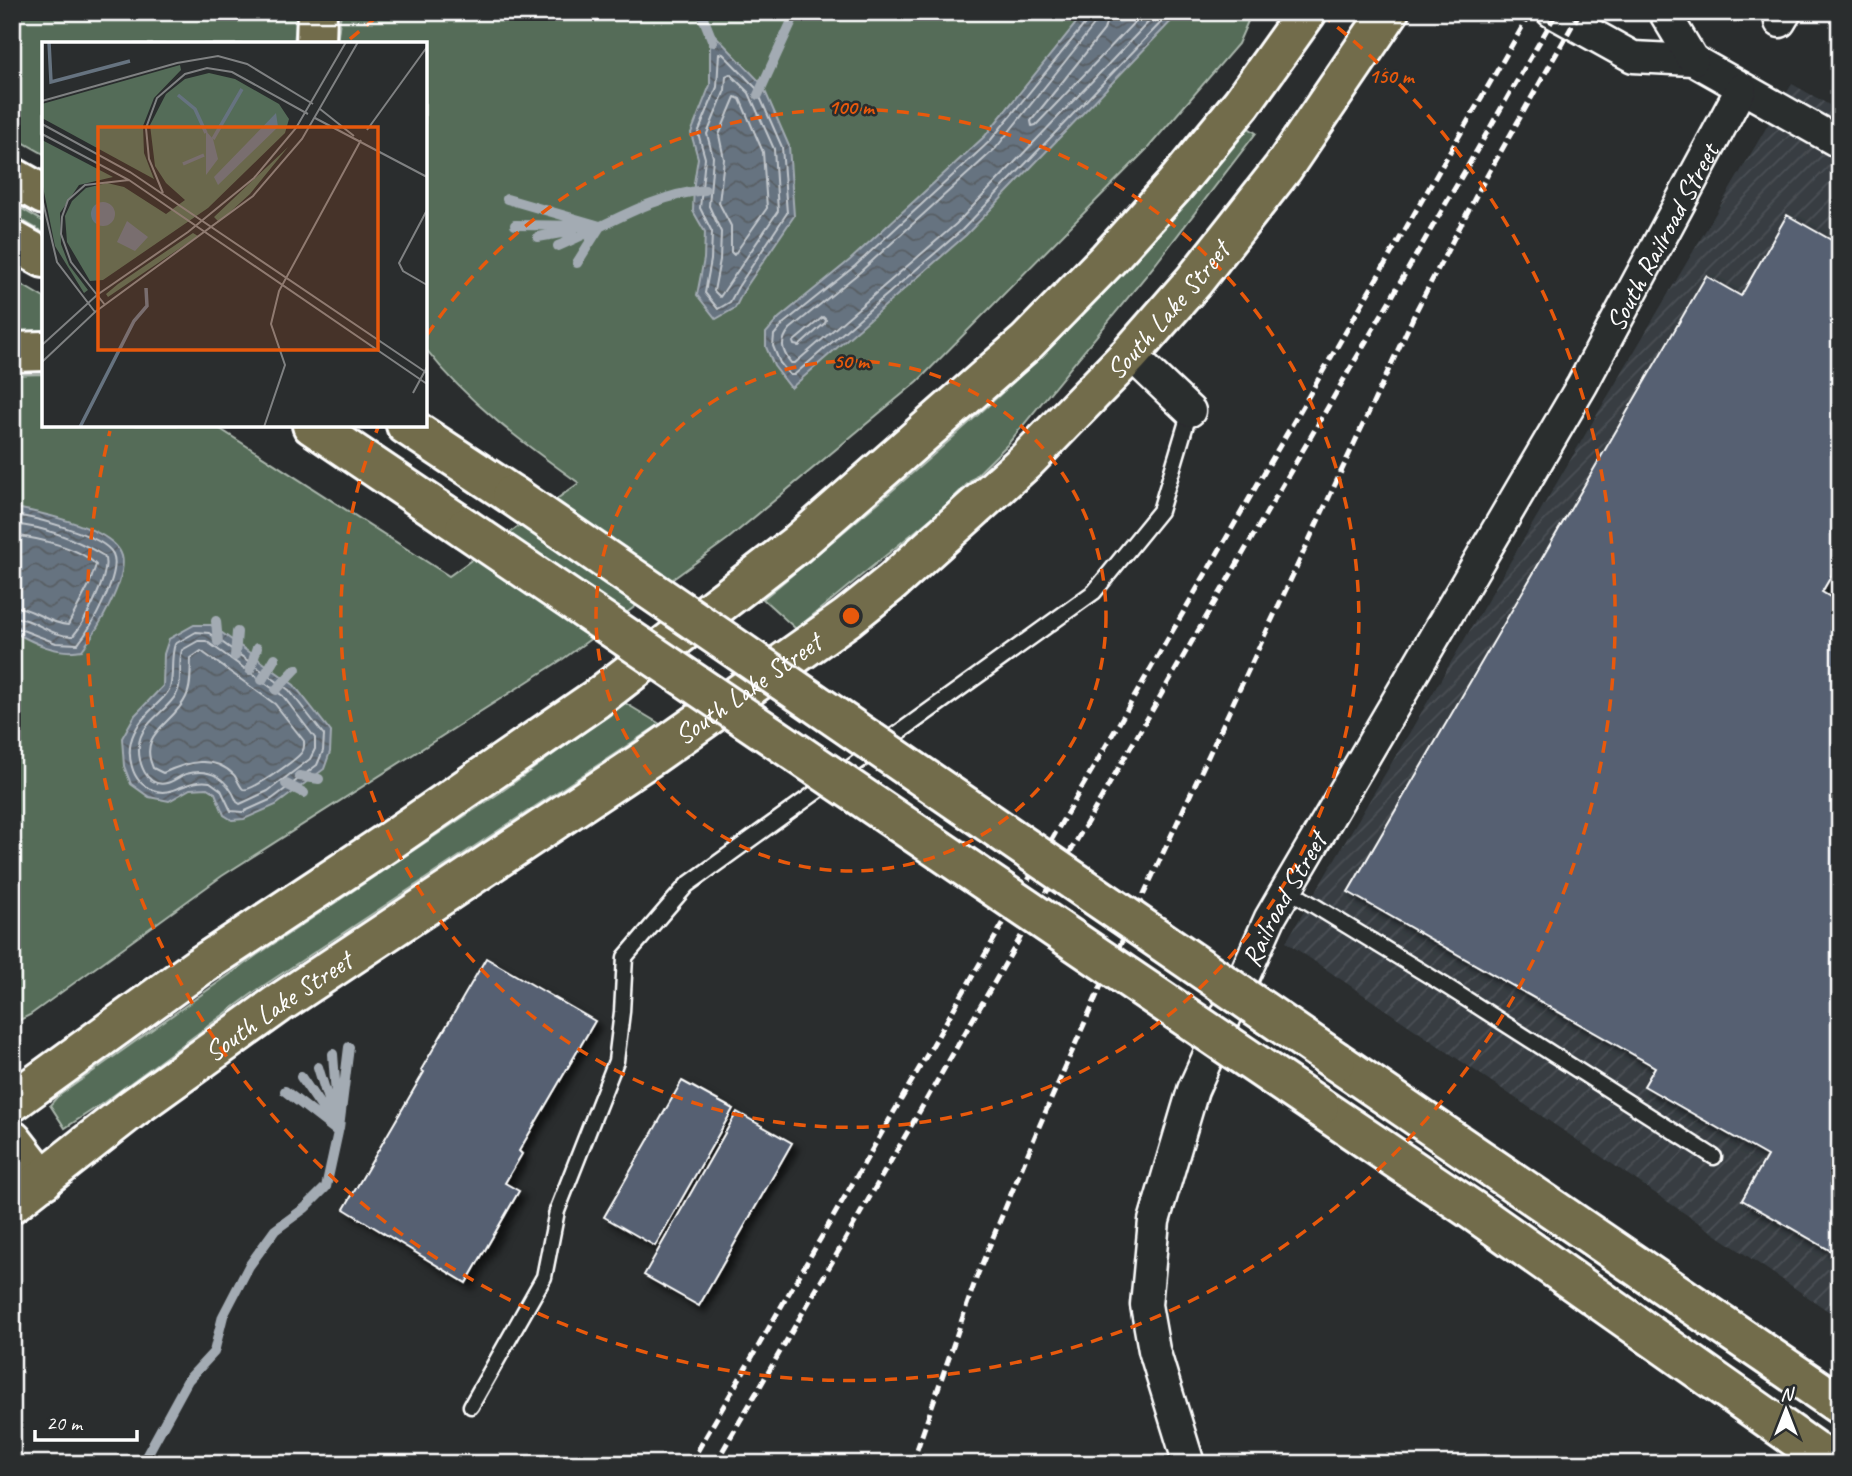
<svg xmlns="http://www.w3.org/2000/svg" width="1852" height="1476" viewBox="0 0 1852 1476" font-family="Caveat,sans-serif">
	<style>
		.industrial { fill: url(#industrial-furrows) }
		.grass { fill: #546c58; stroke: #aab6ac; stroke-width: 2 }
		.water { fill: url(#water-waves); stroke: #a3abb3; stroke-width: 2 }
		.lines { fill: none; stroke-linecap: round; stroke-linejoin: round }
		.shore { stroke: #c2c7cc; stroke-width: 2 }
		.stream { stroke: #a3abb3; stroke-width: 10 }
		.building { fill: #566172; stroke: #fff; stroke-width: 2; filter: url(#shadow) }
		.lane-casing { stroke: #fff; stroke-width: 19 }
		.street-casing { stroke: #fff; stroke-width: 35 }
		.primary-casing { stroke: #fff; stroke-width: 44 }
		.lane { stroke: #2a2d2e; stroke-width: 14 }
		.street { stroke: #2a2d2e; stroke-width: 30 }
		.primary { stroke: #726c4b; stroke-width: 38 }
		.rail { stroke: #fff; stroke-width: 5; stroke-dasharray: 10 5; stroke-linecap: butt }
		.primary-bridge-casing { stroke: #fff; stroke-width: 44; stroke-linecap: butt }
		.primary-bridge { stroke: #726c4b; stroke-width: 38 }
		.ring { fill: none; stroke: #e8590c; stroke-width: 3.5; stroke-dasharray: 12 9 }
		.labels { text-anchor: middle; dominant-baseline: central; stroke-width: 5; stroke-linejoin: round; paint-order: stroke }
		.street-label { font-size: 28px; fill: #fff; stroke: #2a2d2e }
		.inset-river { fill: none; stroke: #667380; stroke-width: 3.5 }
		.inset-road { fill: none; stroke: #7f8182; stroke-width: 2 }
		.view { fill: #e8590c; fill-opacity: 0.15; stroke: #e8590c; stroke-width: 3.5 }
		.inset-edge { fill: none; stroke: #fff; stroke-width: 3.5 }
		.centre { fill: #e8590c; stroke: #2a2d2e; stroke-width: 3.5 }
		.ring-label { font-size: 21px; text-anchor: middle; font-weight: bold; fill: #e8590c; stroke: #2a2d2e; stroke-width: 5; stroke-linejoin: round; paint-order: stroke }
	</style>
	<defs>
		<pattern id="industrial-furrows" width="10" height="10" patternUnits="userSpaceOnUse" patternTransform="scale(1.75)"><rect width="10" height="10" fill="#373d42"/><path d="M-1 1l2-2M0 10L10 0M9 11l2-2" fill="none" stroke="#4b5055"/></pattern>
		<pattern id="water-waves" width="16" height="10" patternUnits="userSpaceOnUse" patternTransform="scale(1.75)"><rect width="16" height="10" fill="#667380"/><path d="M0 5q4-4 8 0t8 0" fill="none" stroke="#585e63"/></pattern>
		<filter id="shadow"><feDropShadow dx="6" dy="6" stdDeviation="3.5" flood-color="#0009"/></filter>
	</defs>
	<rect width="100%" height="100%" fill="#2a2d2e"/>
	<filter id="ink" filterUnits="userSpaceOnUse"><feTurbulence type="fractalNoise" baseFrequency=".0143" numOctaves="2"/><feDisplacementMap in="SourceGraphic" scale="14" xChannelSelector="R" yChannelSelector="G"/><feConvolveMatrix kernelMatrix="1 2 1 2 8 2 1 2 1" color-interpolation-filters="sRGB"/></filter>
	<g filter="url(#ink)">
		<!-- industrial -->
		<path class="industrial" d="M1792,84L1840,111V1319L1286,942Z"/>
		<!-- grass -->
		<path class="grass" d="M12,12H297L294,44H44V154L12,136Z
			M341,12H1252L1238,44L1148,148L918,381L728,539L563,659L222,876L30,1015L12,1024V375L44,374V425H214L449,576L579,483C523,443 468,403 425,348V44H337Z
			M1247,127L1256,133L1154,266L1007,445L940,511L796,629L763,599C937,455 1111,308 1247,127Z
			M12,203L44,222V233L12,214Z
			M12,279L44,298V331L12,333Z
			M625,703L660,724L260,988L103,1103L65,1128L50,1105L57,1097L257,955L498,794Z"/>
		<!-- water -->
		<path class="water" d="M1085,12H1180L966,235L791,388L774,366L766,347V333L779,318L850,260L985,136Z
			M710,30L762,84L789,146L794,216L744,290L735,308L716,319L697,295L704,259L705,232L693,211L694,183L698,158L691,133L710,85Z
			M16,508C41,513 114,528 122,556C128,579 96,632 82,650C57,655 34,643 12,631V509Z
			M194,625H211L294,685L331,732L330,752L324,769L276,805L244,819L232,820L224,815L215,793L207,788L190,789L169,801L149,797L131,784L124,766L122,738L135,715L163,686L164,654L169,639Z"/>
		<g class="lines">
			<!-- shore -->
			<path class="shore" d="M1090,12L1088,20L990,141L855,266L784,323L774,335L773,346L780,363L790,375H794L962,230L1171,12
				M1099,12L1095,24L996,148L860,272L790,329C780,341 781,350 791,363H795L956,224L1158,12
				M1109,12L1104,30L1031,121L1032,126L1036,125L1144,12
				M719,53L723,54L756,88L782,147L787,213L738,287L730,302L718,309L705,293L711,260L712,232L700,208L705,158L698,133L717,87Z
				M730,74L749,93L774,149L778,211L720,297L714,291L720,260L721,232L709,206L713,157L707,134L725,90L726,76Z
				M735,97L740,99L763,152L767,208L734,255L731,252V226L719,203L724,159L719,135Z
				M823,317L826,320L825,323L799,346L794,345L793,342Z
				M12,515C33,517 104,535 113,554C122,573 91,628 78,644L56,643L12,626
				M12,524C45,527 76,539 104,556C112,572 85,622 73,636C51,637 34,618 12,617
				M12,535C36,538 80,547 96,565L89,585L68,625C48,624 32,607 12,606
				M196,632L209,633L289,690L324,735L323,751L317,765L272,799L243,812L231,811L221,790L210,782C187,778 172,798 153,790C142,786 135,778 132,767C124,740 138,722 156,705C161,700 168,694 170,688C174,674 170,658 175,644Z
				M198,641H206L283,696L315,738V749L310,759L268,791L240,804L237,802C228,779 211,767 186,774C179,776 173,782 167,783C145,788 138,761 139,745C140,723 167,712 177,693C183,681 178,664 182,650Z
				M201,651L275,704L304,741C304,746 305,748 302,752C297,759 250,793 243,789C240,787 237,778 234,775C214,754 187,762 163,773L153,768C137,732 174,724 186,697C192,686 190,670 191,658Z"/>
			<!-- stream -->
			<path class="stream" d="M701,12L713,42
				M758,95L796,12
				M507,199L600,226
				M515,225L587,226
				M538,237L573,231
				M558,246C607,226 651,195 705,190
				M577,263L599,228
				M216,621L218,642
				M235,656L237,632
				M250,670L257,648
				M262,680L275,658
				M276,690L296,669
				M299,776L319,779
				M286,784L304,793
				M333,1054L337,1108
				M301,1077L331,1121
				M285,1091L338,1132
				M339,1128L349,1047
				M142,1464L188,1380L214,1352L223,1316L249,1266L275,1230L305,1208L326,1187L338,1132L318,1067"/>
		</g>
		<!-- building -->
		<path class="building" d="M1787,215L1840,245V561L1822,592L1840,603V1256L1742,1200L1767,1156L1644,1086L1655,1067L1348,892L1706,276L1741,296Z
			M486,958L595,1021L519,1151L522,1154L505,1183L519,1191L466,1283L344,1209L424,1072L421,1070Z
			M682,1081L733,1109L655,1246L604,1217Z
			M737,1112L792,1143L699,1306L644,1275Z"/>
		<g class="lines">
			<defs>
				<path id="lane" d="M1287,889L1449,988L1714,1157
					M471,1406L544,1277L557,1211L616,1061L622,1012L625,957L687,885L1094,592L1160,511L1190,411"/>
				<g id="street">
					<path d="M1552,12L1633,57L1693,60L1840,143"/>
					<path d="M1664,12L1693,60"/>
					<path d="M1780,22L1786,12"/>
					<path d="M1130,354L1190,411"/>
					<path id="s1" d="M1189,1464L1154,1350L1146,1305L1154,1221L1193,1090L1270,918L1582,385L1741,89"/>
				</g>
				<g id="primary">
					<path d="M316,44L317,12"/>
					<path d="M12,177L44,195"/>
					<path d="M12,240L44,258"/>
					<path d="M12,352L44,351"/>
					<path d="M312,425L465,528"/>
					<path d="M406,425L512,495"/>
					<path d="M1336,1061L1840,1405"/>
					<path d="M12,1102L200,966L391,840L596,699L797,544L1027,342L1108,259L1174,186L1242,103L1307,12"/>
					<path d="M1319,1107L1472,1210L1833,1464"/>
					<path d="M12,1140L43,1180"/>
					<path id="s2" d="M12,1203L133,1108L278,1004L650,757L847,618L892,582L1026,461L1130,354L1194,281L1283,168L1389,12"/>
				</g>
			</defs>
			<!-- lane casing -->
			<use href="#lane" class="lane-casing"/>
			<!-- street casing -->
			<use href="#street" class="street-casing"/>
			<!-- primary casing -->
			<use href="#primary" class="primary-casing"/>
			<!-- lane -->
			<use href="#lane" class="lane"/>
			<!-- street -->
			<use href="#street" class="street"/>
			<!-- primary -->
			<use href="#primary" class="primary"/>
			<!-- rail -->
			<path class="rail" d="M690,1464L1531,12
				M715,1464L1557,12
				M912,1464L977,1276L1038,1129L1100,988L1417,309L1479,190L1580,12"/>
			<defs>
				<path id="primary-bridge" d="M512,495L1336,1061
					M465,528L1319,1107"/>
			</defs>
			<!-- primary-bridge casing -->
			<use href="#primary-bridge" class="primary-bridge-casing"/>
			<!-- primary-bridge -->
			<use href="#primary-bridge" class="primary-bridge"/>
		</g>
	</g>
	<!-- distance rings -->
	<g class="ring">
		<circle cx="851" cy="616" r="255"/>
		<path d="M427 335A509 509 0 1 1 379 425"/>
		<path d="M350 39A764 764 0 0 1 381 14M1321 14A764 764 0 1 1 110 431"/>
	</g>
	<g class="labels">
		<!-- street labels -->
		<g class="street-label">
			<text stroke="none"><textPath href="#s1" startOffset="1360">South Railroad Street</textPath></text>
			<text stroke="none"><textPath href="#s2" startOffset="1465">South Lake Street</textPath></text>
			<text stroke="none"><textPath href="#s2" startOffset="898">South Lake Street</textPath></text>
			<text stroke="none"><textPath href="#s1" startOffset="597">Railroad Street</textPath></text>
			<text stroke="none"><textPath href="#s2" startOffset="331">South Lake Street</textPath></text>
		</g>
	</g>
	<!-- overview -->
	<g transform="translate(42 42)">
		<rect width="385" height="385" fill="#2a2d2e"/>
		<path d="M138,23L139,28L112,56L101,84L102,111L112,137L0,76V62ZM167,31L193,37L237,62L247,77L243,91L166,166L61,238L48,239L25,200L23,174L30,159L44,146L65,141L82,145L124,172L143,158L124,141L113,124L108,83L124,52L143,37ZM0,98L71,135L37,143L18,171L19,202L27,223L46,248L42,251L13,204L0,140ZM246,105L208,152L177,180L172,175ZM151,191L156,194L66,255L64,252L76,242Z" fill="#546c58"/>
		<path d="M234,71L236,85L176,143L172,135ZM164,89L171,97L176,117L164,133ZM49 172a12 12 0 1 1 24 0a12 12 0 1 1-24 0ZM85,179L106,195L93,209L75,200Z" fill="#667380"/>
		<path class="inset-river" d="M7,0L9,40L88,19M136,53L153,67L164,91M171,97L200,47M141,122L162,113M38,385L92,279L105,264L104,246"/>
		<path class="inset-road" d="M0,59L135,21L176,14L205,22L271,62M278,67L312,94M273,76L385,135M0,82L88,130L385,331M325,88L385,5M0,92L87,138L385,342M121,151L107,117L104,86L115,56L143,32L165,26L190,30L266,72M0,156L15,220L53,270M385,168L357,221L361,229L385,243M63,263L29,220L19,192L20,175L26,158L43,143L87,138M0,303L55,253L146,190L212,136L254,86L304,0M0,320L53,270L211,154L260,97L316,0M371,351L385,325M222,385L243,323L229,282L237,249L319,98"/>
		<path class="view" d="M56,85H336V308H56Z"/>
		<rect width="385" height="385" class="inset-edge"/>
	</g>
	<circle cx="851" cy="616" r="10" class="centre"/>
	<g class="ring-label">
		<text x="1391" y="83">150 m</text>
		<text x="851" y="114">100 m</text>
		<text x="851" y="368">50 m</text>
	</g>
	<!-- margin -->
	<rect width="1852" height="1476" fill="none" stroke="#2a2d2e" stroke-width="42"/>
	<rect x="21" y="21" width="1810" height="1434" fill="none" stroke="#fff" stroke-width="2.5" filter="url(#ink)"/>
	<!-- north arrow -->
	<g transform="translate(1786 1410)" stroke="#2a2d2e" stroke-width="5" paint-order="stroke">
	<path d="M0-5L12 26L0 18L-12 26Z" fill="#ffffff"/>
	<text y="-10" font-size="19" font-weight="bold" text-anchor="middle" fill="#ffffff">N</text>
	</g>
	<!-- scale -->
	<path d="M35 1430v10h102v-10" fill="none" stroke="#ffffff" stroke-width="3.5"/>
	<text x="46" y="1430" font-size="21" fill="#ffffff" stroke="#2a2d2e" stroke-width="5" paint-order="stroke">20 m</text>
</svg>
